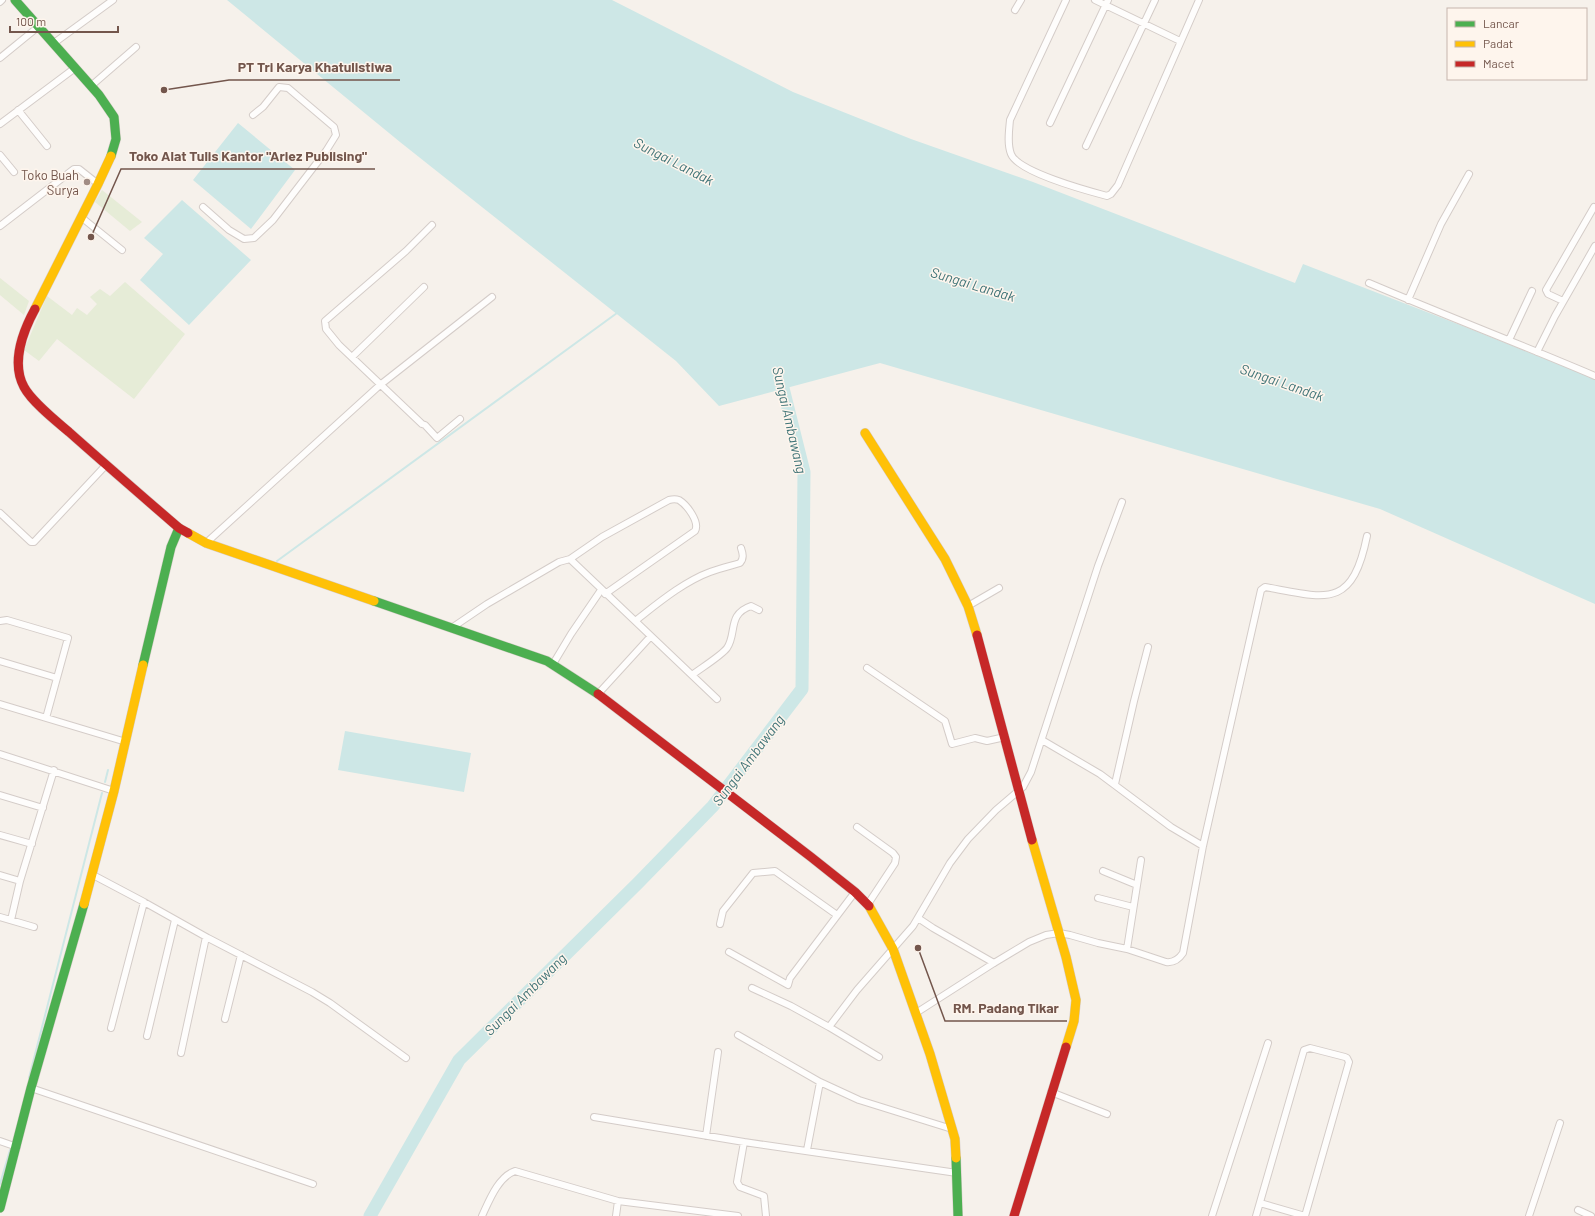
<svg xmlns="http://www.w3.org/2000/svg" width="1595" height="1216" viewBox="0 0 1595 1216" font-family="Barlow,sans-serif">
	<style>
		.green { fill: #e6ecd7 }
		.water { fill: #cde7e6 }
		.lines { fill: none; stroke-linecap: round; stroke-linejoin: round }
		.stream { stroke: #cde7e6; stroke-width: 2 }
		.river { stroke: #cde7e6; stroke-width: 13 }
		.street-casing { stroke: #d4ccc8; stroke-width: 8 }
		.fast-casing { stroke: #d6ccc8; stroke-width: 10 }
		.slow-casing { stroke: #d6ccc8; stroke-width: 10 }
		.jam-casing { stroke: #d6ccc8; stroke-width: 10 }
		.street { stroke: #fefdfc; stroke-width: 6 }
		.fast { stroke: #4caf50; stroke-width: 9 }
		.slow { stroke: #ffc107; stroke-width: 9 }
		.jam { stroke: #c62828; stroke-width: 9 }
		.poi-dot { fill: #a18c84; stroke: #fef5ed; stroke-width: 1.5 }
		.labels { text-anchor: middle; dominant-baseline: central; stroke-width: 3; stroke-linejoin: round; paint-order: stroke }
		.poi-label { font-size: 13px; fill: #73564c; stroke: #fef5ed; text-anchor: end }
		.water-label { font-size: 14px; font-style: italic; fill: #417578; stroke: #fef5ed }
		.leader { fill: none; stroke: #73564c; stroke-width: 1.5 }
		.callout-dot { fill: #73564c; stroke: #fef5ed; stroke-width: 1.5 }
		.callout-label { font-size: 14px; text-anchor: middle; font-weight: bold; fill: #73564c; stroke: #fef5ed; stroke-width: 3; stroke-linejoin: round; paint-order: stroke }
	</style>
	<rect width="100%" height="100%" fill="#f6f1eb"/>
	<!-- green -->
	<path class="green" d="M102,190L142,222L130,231L95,202Z
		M0,278L29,301L24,315L0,295Z
		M125,282L185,334L134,399L57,339L39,361L24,350L47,296L72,315L77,308L87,315L97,304L90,297L100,289L110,296Z"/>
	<!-- water -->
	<path class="water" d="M227,0H612L793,92L911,139L1033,182L1295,283L1303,264L1468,328L1595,379V604L1380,509L880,363L719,406L676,361L400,142Z
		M238,123L295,170L251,229L193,180Z
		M182,200L251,260L189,325L140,280L163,254L144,238Z
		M345,731L471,753L464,792L338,770Z"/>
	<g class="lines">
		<!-- stream -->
		<path class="stream" d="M277,561L617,313
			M105,782L108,770
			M29,1078L102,793
			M0,1184L10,1150"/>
		<!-- river -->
		<path class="river" d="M370,1216L459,1060L638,883L713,806L802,689L804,472L779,372"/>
		<defs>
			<path id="street" d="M1066,0L1010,120C1009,131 1007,144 1011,154C1018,172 1088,191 1107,196L1111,194L1118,185L1199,0
				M1095,0L1180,41
				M0,2L2,0
				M1015,10L1021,0
				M54,43L113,0
				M0,58L38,27
				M91,86L136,47
				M18,110L47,146
				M1050,123L1108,0
				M0,124L75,68
				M1086,146L1155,0
				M0,155L14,172
				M203,207L229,230L244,239L254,238L273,220L326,151L336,135L334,127L288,88L279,87L263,107L253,115
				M81,217L122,250
				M432,225L406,251L325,321L326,329L339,345L422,424L425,425L437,438L460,419
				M0,226L74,169H79L98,184
				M1369,283C1444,315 1520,344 1595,376
				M1408,300L1441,224L1469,174
				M1563,301L1548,294L1546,290L1594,207
				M1509,340L1532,291
				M1537,352L1555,316L1595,246
				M352,357L424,287
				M0,513L31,542H34L106,465
				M206,543L380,385L492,297
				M570,559L602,537L669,500C673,499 676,499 679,500C687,505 700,522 695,531L605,594
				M968,606L999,588
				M0,621L7,620L68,638L46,718
				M635,621C657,604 683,582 710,572C720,568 730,566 740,563C744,558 743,554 741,548
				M453,627L487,604L559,562L570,559L717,699
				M0,661L57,678
				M553,664L571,634L601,590
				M867,668L945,721L952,744L975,738L987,741L1005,737
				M692,675C701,668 721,656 727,648C737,634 727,614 751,606L759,610
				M598,694L651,636
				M0,704L126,742
				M1042,740L1100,774L1171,827L1203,846
				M0,754L114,791
				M1115,784L1134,701L1148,647
				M0,795L43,808
				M857,827L893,853L896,857L895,863L868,904
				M0,835L32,844
				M1103,871L1137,885
				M0,875L20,881
				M93,875L144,902L208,938L312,992L330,1003L406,1058
				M1098,898L1133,907
				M0,917L34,927
				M918,918L933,928L994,963
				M11,920L20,881L54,770
				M720,924L723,911L753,873L775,871L837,915
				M1127,949L1141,860
				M729,952L788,985L790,978L855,892
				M752,988L791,1006L829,1027L857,990L913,926L950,863L968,839L996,810L1023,787L1031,772L1098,566L1122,502
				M916,1013L994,963L1029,942L1046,935L1059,933L1070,935L1098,943L1127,949L1166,962C1174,963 1179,959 1183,953L1203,846L1261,590L1265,587C1326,598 1352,610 1367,536
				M225,1019L241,955
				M829,1027L879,1057
				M111,1028L144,902
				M738,1035L820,1082
				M147,1036L175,920
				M181,1053L206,937
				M31,1088L313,1184
				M1051,1092L1107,1114
				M594,1117L744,1142L957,1173
				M706,1136L718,1052
				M0,1141L17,1147
				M744,1142L737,1182L740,1187L764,1196L766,1216
				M807,1150L820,1082L859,1100L952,1129
				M1260,1203L1305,1216
				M1578,1210L1591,1216
				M482,1216C489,1201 498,1177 515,1171L618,1201L738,1216
				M616,1216L618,1201
				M1212,1216L1268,1043
				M1256,1216L1304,1050L1310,1048L1345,1057L1347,1058L1349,1062L1305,1216
				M1529,1216L1560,1123"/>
			<path id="fast" d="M15,0L99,95L114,117L116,139L111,156
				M374,601L547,661L598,694
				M143,665L171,547L179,528
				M956,1158L958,1216
				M0,1208L31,1088L84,904"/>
			<path id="slow" d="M35,309L98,184L111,156
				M865,433L945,559L968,606L977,635
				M188,533L206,543L374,601
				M1032,840L1066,957L1076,1000L1074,1021L1066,1047
				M84,904L114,791L143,665
				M869,906L893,949L930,1054L955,1139L956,1158"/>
			<path id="jam" d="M35,309C23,331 11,363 24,387C32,402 56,421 69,432C105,464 142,496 179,528L188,533
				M977,635L1032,840
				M598,694L811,857L855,892L869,906
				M1014,1216L1066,1047"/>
		</defs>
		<!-- street casing -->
		<use href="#street" class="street-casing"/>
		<!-- fast casing -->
		<use href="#fast" class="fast-casing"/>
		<!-- slow casing -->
		<use href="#slow" class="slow-casing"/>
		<!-- jam casing -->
		<use href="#jam" class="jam-casing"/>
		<!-- street -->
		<use href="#street" class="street"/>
		<!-- fast -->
		<use href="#fast" class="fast"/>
		<!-- slow -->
		<use href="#slow" class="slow"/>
		<!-- jam -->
		<use href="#jam" class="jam"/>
	</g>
	<!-- markers -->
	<circle class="poi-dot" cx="87" cy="182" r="4"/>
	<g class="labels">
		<!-- poi labels -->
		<g class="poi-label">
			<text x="79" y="175">Toko Buah<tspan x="79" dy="15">Surya</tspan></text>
		</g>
		<!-- water labels -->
		<g class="water-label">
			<text transform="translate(674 161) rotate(27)">Sungai Landak</text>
			<text transform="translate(973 284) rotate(17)">Sungai Landak</text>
			<text transform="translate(1282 382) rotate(19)">Sungai Landak</text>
			<text transform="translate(790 420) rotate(77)">Sungai Ambawang</text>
			<text transform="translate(748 760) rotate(-53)">Sungai Ambawang</text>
			<text transform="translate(525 994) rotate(-45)">Sungai Ambawang</text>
		</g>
	</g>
	<!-- callouts -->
	<path class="leader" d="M164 90L229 80H400M91 237L121 169H375M918 948L945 1021H1067"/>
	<g class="callout-dot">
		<circle cx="164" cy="90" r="4"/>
		<circle cx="91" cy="237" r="4"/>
		<circle cx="918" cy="948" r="4"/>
	</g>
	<g class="callout-label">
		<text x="315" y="72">PT Tri Karya Khatulistiwa</text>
		<text x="248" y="161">Toko Alat Tulis Kantor "Ariez Publising"</text>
		<text x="1006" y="1013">RM. Padang Tikar</text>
	</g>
	<!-- legend -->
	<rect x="1447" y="8" width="140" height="72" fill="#fef5ed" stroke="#c6b5ad"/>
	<rect x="1455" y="21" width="20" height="6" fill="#4caf50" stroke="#c6b5ad"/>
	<text x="1483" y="28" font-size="12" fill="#73564c">Lancar</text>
	<rect x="1455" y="41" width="20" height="6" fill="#ffc107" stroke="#c6b5ad"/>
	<text x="1483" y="48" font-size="12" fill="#73564c">Padat</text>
	<rect x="1455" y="61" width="20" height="6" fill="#c62828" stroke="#c6b5ad"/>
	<text x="1483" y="68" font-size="12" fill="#73564c">Macet</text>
	<!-- scale -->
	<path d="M10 26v6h108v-6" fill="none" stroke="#73564c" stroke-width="2"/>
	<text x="16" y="26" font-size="12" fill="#73564c" stroke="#fef5ed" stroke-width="3" paint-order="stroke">100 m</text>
</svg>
